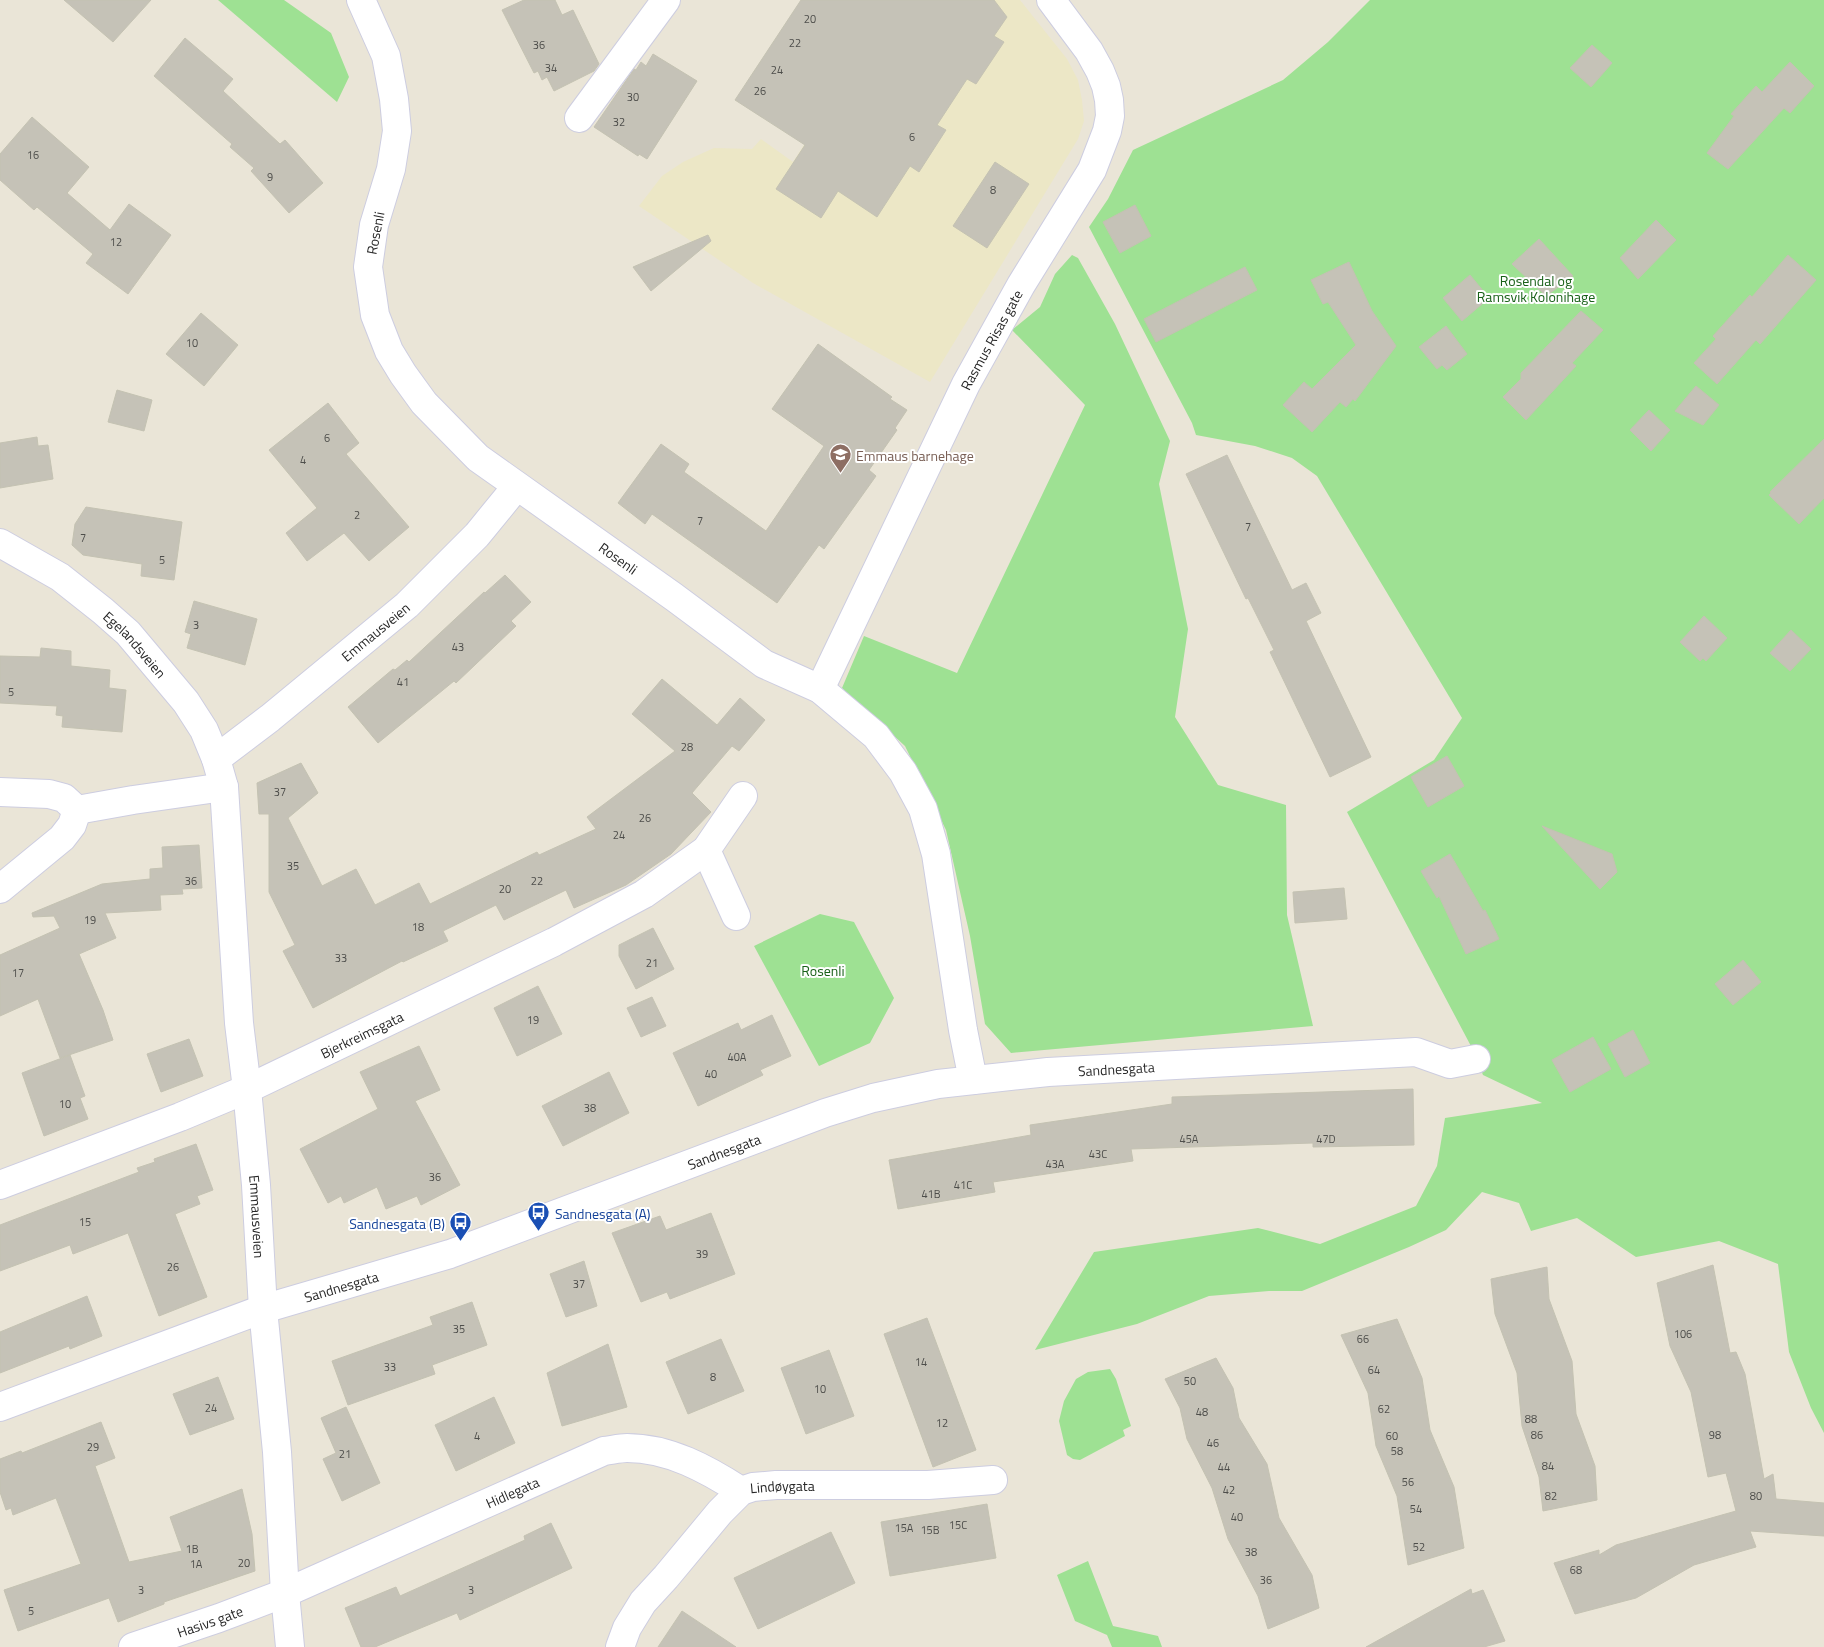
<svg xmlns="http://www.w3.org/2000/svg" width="1824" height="1647" viewBox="0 0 1824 1647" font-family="'Titillium Web',sans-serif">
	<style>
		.education { fill: #ece7c6 }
		.green { fill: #9ee193 }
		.building { fill: #c5c2b7; stroke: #c4c2b2 }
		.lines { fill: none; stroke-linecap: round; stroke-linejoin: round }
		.minor-casing { stroke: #cdcde0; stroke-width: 30 }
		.minor { stroke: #fff; stroke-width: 28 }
		.labels { text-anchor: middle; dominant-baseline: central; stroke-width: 4; stroke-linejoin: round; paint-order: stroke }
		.number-label { font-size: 11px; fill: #4e4e4b }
		.street-label { font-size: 14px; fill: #272727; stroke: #fff }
		.park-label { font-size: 14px; fill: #196119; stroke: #fff }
		.education-label { font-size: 14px; fill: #785e54; stroke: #fff; text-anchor: start }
		.transit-label { font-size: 14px; fill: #164399; stroke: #fff; text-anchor: start }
	</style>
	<rect width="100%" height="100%" fill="#eae5d7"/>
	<!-- education -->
	<path class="education" d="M898,0H1020L1067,59L1078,80L1082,100L1084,121L1078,139L930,382L753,283L639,206L662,176L683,162L714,148L752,149L761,139L793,162Z"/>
	<!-- green -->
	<path class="green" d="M218,0H284L331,33L349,77L337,102Z
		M1370,0H1824V1433L1811,1408L1789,1352L1778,1264L1719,1241L1636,1257L1577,1218L1531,1231L1519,1203L1482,1192L1446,1230L1409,1247L1302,1291H1269L1209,1296L1137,1324L1035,1350L1094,1252L1258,1228L1320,1244L1416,1206L1437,1166L1445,1118L1542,1103L1483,1075L1472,1048L1347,812L1434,760L1462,718L1317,476L1292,458L1255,446L1196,435L1192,423L1089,227L1108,199L1133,150L1283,80L1328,42Z
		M1072,255L1078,258L1115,324L1170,441L1159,484L1188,629L1175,717L1218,785L1286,805L1287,915L1313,1026L1011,1053L985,1024L970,936L946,830L905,746L842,688L864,636L957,673L1085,405L1012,330L1040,307L1055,274Z
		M820,914L854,922L894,998L870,1043L819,1066L754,946Z
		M1110,1369L1116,1379L1131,1426L1123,1430L1125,1436L1080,1460L1073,1459L1067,1455L1059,1421L1064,1401L1076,1379L1088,1372Z
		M1088,1561L1113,1626L1158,1636L1162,1647H1112L1107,1635L1075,1621L1057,1575Z"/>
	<!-- building -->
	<path class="building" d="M64,0H151L113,42Z
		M524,0H555L562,15L573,10L599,64L594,71L554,91L547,77L542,80L538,71L534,73L502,10Z
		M801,0H994L1007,17L994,36L1004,42L976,84L967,79L937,125L946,130L919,172L910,166L877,217L838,191L821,218L776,189L805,145L735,100Z
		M185,38L233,79L223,91L280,144L285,140L323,183L289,213L251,171L254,168L230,147L232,144L154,76Z
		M1592,45L1612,63L1591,87L1570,68Z
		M653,54L697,81L647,159L639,154L638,156L594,127L634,69L636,70L641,62L646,66Z
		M1790,62L1814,86L1790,113L1784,108L1728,169L1707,153L1734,116L1731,114L1756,86L1762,92Z
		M32,117L89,167L67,193L110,230L129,204L171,235L128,294L86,263L93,254L37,207L34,210L0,180V154Z
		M995,162L1029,184L987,248L953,226Z
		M1135,205L1151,236L1120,253L1103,222Z
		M1656,220L1676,240L1638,279L1620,258Z
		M708,235L711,241L651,291L633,267Z
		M1539,239L1573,276L1546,296L1512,264Z
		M1788,255L1816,280L1760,344L1756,340L1717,384L1694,363L1716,339L1713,336L1750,295L1752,297Z
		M1349,262L1372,311L1396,346L1355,401L1353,399L1346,407L1340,402L1312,432L1283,405L1304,382L1312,389L1356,345L1328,302L1323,304L1311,280Z
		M1245,267L1257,290L1156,342L1144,319Z
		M1470,275L1489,298L1462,321L1443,298Z
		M1581,311L1603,330L1572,363L1576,366L1526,420L1503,397L1521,379V373Z
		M201,313L238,345L204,386L166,354Z
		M1446,326L1467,354L1447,370L1442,365L1437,369L1419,347Z
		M818,344L892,397L890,399L907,410L895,428L897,430L869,470L876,476L824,549L819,545L777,603L652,514L645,524L618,503L661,444L689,464L684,472L766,531L824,446L772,409Z
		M1696,386L1719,405L1703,425L1675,411Z
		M117,390L152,400L144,431L108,422Z
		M328,403L359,443L346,454L409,527L369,561L344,533L307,561L286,533L317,508L269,450Z
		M1649,410L1670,430L1651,451L1630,430Z
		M37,437L38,446L48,445L53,479L0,488V443Z
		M1824,439V498L1799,524L1769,495L1771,493L1770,492Z
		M1227,455L1292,590L1306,583L1321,613L1306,621L1371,757L1330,777L1270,652L1274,650L1248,598L1246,599L1186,474Z
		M86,507L182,522L174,580L141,576L142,564L83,555L72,545L75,524Z
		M505,575L531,602L511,621L516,626L456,683L454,681L378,743L348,707L393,669L395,670L407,660L409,662L484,592L485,593Z
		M194,601L257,619L245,665L187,648L191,634L185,632Z
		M1704,616L1727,638L1706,661L1703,658L1700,661L1680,642Z
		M1791,630L1811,649L1790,671L1770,653Z
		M41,648L71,651V666L110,670L109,688L126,690L122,732L62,727L63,716L56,715L57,706L0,703V656L40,657Z
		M662,679L717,725L740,698L765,720L739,751L732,746L692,793L711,812L671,854L626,885L574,908L566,890L504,920L496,905L443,931L448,941L403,962L402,961L313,1008L283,951L295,945L269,892V814H259L257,783L301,763L318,793L288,818L322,886L356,869L375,905L419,883L430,904L537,852L539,855L596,829L587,817L675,751L632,714Z
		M1447,756L1464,786L1428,807L1411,777Z
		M1542,826L1612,854L1617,872L1600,889Z
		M199,845L202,888L182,889L183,894L160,895L161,910L105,913L116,938L79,954L103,1010L113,1040L60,1058L38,999L0,1016V955L60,928L54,916L33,917L32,913L102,884L150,879V869L163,868L162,847Z
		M1450,854L1483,911L1485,910L1499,939L1466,954L1439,896L1437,898L1421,871Z
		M1344,888L1347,919L1295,923L1293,892Z
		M653,928L674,969L636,989L619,956V945Z
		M1743,960L1761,982L1733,1005L1715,984Z
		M538,986L562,1034L517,1056L494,1008Z
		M652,997L666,1026L641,1037L627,1008Z
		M772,1015L791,1056L760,1070L763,1075L698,1106L673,1053L738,1023L741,1030Z
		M1633,1030L1650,1063L1625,1077L1608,1044Z
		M1593,1037L1611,1069L1570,1092L1552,1060Z
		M189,1039L203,1076L161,1092L147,1054Z
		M419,1046L440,1090L415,1101L460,1185L421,1205L417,1196L386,1209L377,1187L344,1203L341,1196L328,1203L300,1149L378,1109L360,1072Z
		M70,1055L85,1096L80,1098L88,1119L44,1136L22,1073Z
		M609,1072L629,1113L563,1146L542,1106Z
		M1413,1089L1414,1145L1313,1147V1143L1131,1149L1133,1161L993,1182L995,1192L898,1209L889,1160L1031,1135L1030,1125L1172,1104V1097Z
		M196,1144L213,1190L197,1196L200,1204L175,1214L207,1297L159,1316L128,1233L73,1254L70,1245L0,1271V1225L139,1172L137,1168L155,1162L154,1159Z
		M711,1213L735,1274L670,1299L667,1292L641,1302L612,1233L660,1216L666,1230Z
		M584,1261L597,1306L566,1317L550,1274Z
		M1713,1265L1730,1353L1736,1352L1745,1374L1764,1479L1773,1474L1776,1499L1824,1503V1536L1750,1531L1756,1547L1694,1565L1636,1598L1575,1614L1554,1563L1599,1550V1555L1616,1545L1736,1511L1726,1473L1708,1477L1691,1392L1670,1346L1657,1283Z
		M1547,1267L1549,1299L1572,1361L1576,1414L1595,1466L1597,1500L1543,1511L1539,1477L1522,1426L1517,1373L1495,1314L1491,1279Z
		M87,1296L102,1336L70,1349L69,1346L0,1373V1332Z
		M472,1302L487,1345L432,1365L435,1374L348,1405L332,1361L433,1325L430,1317Z
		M927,1318L976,1450L933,1467L884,1334Z
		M1397,1319L1422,1378L1430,1430L1454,1487L1464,1548L1408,1565L1397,1496L1376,1446L1368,1393L1341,1335Z
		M721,1339L744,1391L688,1414L666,1362Z
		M608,1344L627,1407L562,1426L547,1373Z
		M829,1350L854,1416L806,1434L781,1368Z
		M1216,1358L1233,1388L1239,1418L1267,1464L1279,1518L1312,1575L1319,1608L1268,1629L1258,1596L1228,1539L1212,1488L1187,1439L1180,1408L1165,1379Z
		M218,1377L234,1419L190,1435L173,1394Z
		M494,1397L515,1443L456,1471L435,1425Z
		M346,1407L380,1483L342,1501L323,1459L336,1453L321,1418Z
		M101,1422L115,1458L95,1466L129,1562L182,1551L170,1517L242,1489L252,1534L255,1571L164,1602V1604L118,1622L109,1598L18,1631L4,1590L81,1564L56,1498L13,1515L11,1508L6,1510L0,1492V1459L21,1451L22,1453Z
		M987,1504L996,1558L890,1576L881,1522Z
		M551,1523L572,1568L460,1620L457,1613L375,1647H361L345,1608L396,1587L400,1596L525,1540L524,1536Z
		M831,1532L855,1583L758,1629L734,1578Z
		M1471,1589L1472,1594L1483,1590L1505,1641L1484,1647H1366Z
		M682,1611L736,1647H658Z"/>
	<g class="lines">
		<defs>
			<g id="minor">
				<path id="s1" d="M361,0L386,56L394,99L397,131L391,169L374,225L368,267L375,315L389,351L403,374L424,403L478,458L674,597L764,664L820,689L876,736L903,772L923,809L936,854L963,1030L973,1080"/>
				<path d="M579,118L666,0"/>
				<path id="s2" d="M0,543L60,577L103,611L128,633L186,702L204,730L216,759L224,787L239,1023L247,1089L256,1185L263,1309L277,1452L285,1593L290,1647"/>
				<path id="s3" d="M820,689L966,384L1021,285L1092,170L1107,131L1110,116L1109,100L1106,86L1100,71L1089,51L1051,0"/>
				<path id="s4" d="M216,759L270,718L407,605L477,535L517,486"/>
				<path d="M0,792L49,794L64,798L77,810L133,800L224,787"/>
				<path d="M706,850L736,916"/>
				<path d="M0,889L62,838L72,825L77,810"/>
				<path id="s5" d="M0,1185L180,1117L247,1089L554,942L644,894L706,850L743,796"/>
				<path id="s6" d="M0,1407L263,1309L450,1254L825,1113L873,1098L938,1084L1048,1072L1416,1052L1450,1064L1476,1059"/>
				<path id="s7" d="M133,1647L219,1618L285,1593L604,1451C612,1450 620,1448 627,1448C669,1448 707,1469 741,1491"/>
				<path id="s8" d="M620,1647L627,1628L643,1602L666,1577L720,1512L741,1491L753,1487L776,1485H928L993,1480"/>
			</g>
		</defs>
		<!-- minor casing -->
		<use href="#minor" class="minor-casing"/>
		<!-- minor -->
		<use href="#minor" class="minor"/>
	</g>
	<!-- icons -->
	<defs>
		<symbol id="school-pin" viewBox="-11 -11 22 30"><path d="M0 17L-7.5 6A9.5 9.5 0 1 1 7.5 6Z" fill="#8d6e63" stroke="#fff"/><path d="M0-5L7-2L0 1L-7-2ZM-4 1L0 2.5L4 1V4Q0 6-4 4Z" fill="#fff"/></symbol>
		<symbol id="bus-pin" viewBox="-11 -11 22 30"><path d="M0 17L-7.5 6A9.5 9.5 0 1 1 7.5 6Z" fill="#1a4fb4" stroke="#fff"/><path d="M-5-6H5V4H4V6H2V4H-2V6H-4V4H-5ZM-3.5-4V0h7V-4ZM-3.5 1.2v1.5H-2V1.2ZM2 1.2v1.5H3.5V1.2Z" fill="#fff"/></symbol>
	</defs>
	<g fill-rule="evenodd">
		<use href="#school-pin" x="828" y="442" width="25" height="34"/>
		<use href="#bus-pin" x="526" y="1200" width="25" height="34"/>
		<use href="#bus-pin" x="448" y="1210" width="25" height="34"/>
	</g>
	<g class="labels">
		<!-- number labels -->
		<g class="number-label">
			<text x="810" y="19">20</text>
			<text x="795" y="43">22</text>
			<text x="539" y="45">36</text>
			<text x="551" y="68">34</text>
			<text x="777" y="70">24</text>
			<text x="760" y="91">26</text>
			<text x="633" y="97">30</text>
			<text x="619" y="122">32</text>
			<text x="912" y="137">6</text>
			<text x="33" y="155">16</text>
			<text x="270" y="177">9</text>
			<text x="993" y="190">8</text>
			<text x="116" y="242">12</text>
			<text x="192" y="343">10</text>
			<text x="327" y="438">6</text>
			<text x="303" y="460">4</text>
			<text x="357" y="515">2</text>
			<text x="700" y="521">7</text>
			<text x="1248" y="527">7</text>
			<text x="83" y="538">7</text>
			<text x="162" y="560">5</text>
			<text x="196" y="625">3</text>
			<text x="458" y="647">43</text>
			<text x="403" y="682">41</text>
			<text x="11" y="692">5</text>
			<text x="687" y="747">28</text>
			<text x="280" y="792">37</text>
			<text x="645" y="818">26</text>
			<text x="619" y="835">24</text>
			<text x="293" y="866">35</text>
			<text x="191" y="881">36</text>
			<text x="537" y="881">22</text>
			<text x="505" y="889">20</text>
			<text x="90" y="920">19</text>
			<text x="418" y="927">18</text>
			<text x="341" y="958">33</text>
			<text x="652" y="963">21</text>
			<text x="18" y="973">17</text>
			<text x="533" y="1020">19</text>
			<text x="737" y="1057">40A</text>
			<text x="711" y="1074">40</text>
			<text x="65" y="1104">10</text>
			<text x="590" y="1108">38</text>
			<text x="1189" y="1139">45A</text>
			<text x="1326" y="1139">47D</text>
			<text x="1098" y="1154">43C</text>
			<text x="1055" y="1164">43A</text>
			<text x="435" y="1177">36</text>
			<text x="963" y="1185">41C</text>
			<text x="931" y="1194">41B</text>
			<text x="85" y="1222">15</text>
			<text x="702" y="1254">39</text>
			<text x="173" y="1267">26</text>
			<text x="579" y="1284">37</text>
			<text x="459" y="1329">35</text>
			<text x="1683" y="1334">106</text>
			<text x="1363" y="1339">66</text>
			<text x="921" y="1362">14</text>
			<text x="390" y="1367">33</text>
			<text x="1374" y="1370">64</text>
			<text x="713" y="1377">8</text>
			<text x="1190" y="1381">50</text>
			<text x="820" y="1389">10</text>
			<text x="211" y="1408">24</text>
			<text x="1384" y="1409">62</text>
			<text x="1202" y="1412">48</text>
			<text x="1531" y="1419">88</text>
			<text x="942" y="1423">12</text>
			<text x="1537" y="1435">86</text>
			<text x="1715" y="1435">98</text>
			<text x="477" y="1436">4</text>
			<text x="1392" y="1436">60</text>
			<text x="1213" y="1443">46</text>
			<text x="93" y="1447">29</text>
			<text x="1397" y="1451">58</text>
			<text x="345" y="1454">21</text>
			<text x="1548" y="1466">84</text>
			<text x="1224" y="1467">44</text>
			<text x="1408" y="1482">56</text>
			<text x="1229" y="1490">42</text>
			<text x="1551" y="1496">82</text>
			<text x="1756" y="1496">80</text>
			<text x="1416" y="1509">54</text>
			<text x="1237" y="1517">40</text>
			<text x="958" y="1525">15C</text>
			<text x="904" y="1528">15A</text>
			<text x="930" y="1530">15B</text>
			<text x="1419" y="1547">52</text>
			<text x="192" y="1549">1B</text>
			<text x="1251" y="1552">38</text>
			<text x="244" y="1563">20</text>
			<text x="196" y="1564">1A</text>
			<text x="1576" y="1570">68</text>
			<text x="1266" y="1580">36</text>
			<text x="141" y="1590">3</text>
			<text x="471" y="1590">3</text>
			<text x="31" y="1611">5</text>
		</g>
		<!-- street labels -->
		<g class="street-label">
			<text transform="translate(375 233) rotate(-79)">Rosenli</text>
			<text stroke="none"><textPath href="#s3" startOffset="389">Rasmus Risas gate</textPath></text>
			<text stroke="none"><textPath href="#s1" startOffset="676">Rosenli</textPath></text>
			<text stroke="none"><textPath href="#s4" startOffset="204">Emmausveien</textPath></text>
			<text stroke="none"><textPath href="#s2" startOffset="170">Egelandsveien</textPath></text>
			<text stroke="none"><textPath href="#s5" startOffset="392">Bjerkreimsgata</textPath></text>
			<text stroke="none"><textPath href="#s6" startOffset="1172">Sandnesgata</textPath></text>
			<text stroke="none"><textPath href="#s6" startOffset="768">Sandnesgata</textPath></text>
			<text stroke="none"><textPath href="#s2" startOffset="772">Emmausveien</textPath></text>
			<text stroke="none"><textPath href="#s6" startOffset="362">Sandnesgata</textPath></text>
			<text stroke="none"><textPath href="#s8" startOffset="241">Lindøygata</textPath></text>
			<text stroke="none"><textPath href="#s7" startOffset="410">Hidlegata</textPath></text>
			<text stroke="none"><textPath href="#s7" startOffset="81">Hasivs gate</textPath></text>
		</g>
		<!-- park labels -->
		<g class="park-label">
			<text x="1536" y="280">Rosendal og<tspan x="1536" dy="16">Ramsvik Kolonihage</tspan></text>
			<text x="823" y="970">Rosenli</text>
		</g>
		<!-- education labels -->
		<g class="education-label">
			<text x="856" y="455">Emmaus barnehage</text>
		</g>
		<!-- transit labels -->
		<g class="transit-label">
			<text x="555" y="1213">Sandnesgata (A)</text>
			<text x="445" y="1223" text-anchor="end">Sandnesgata (B)</text>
		</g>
	</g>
</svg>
